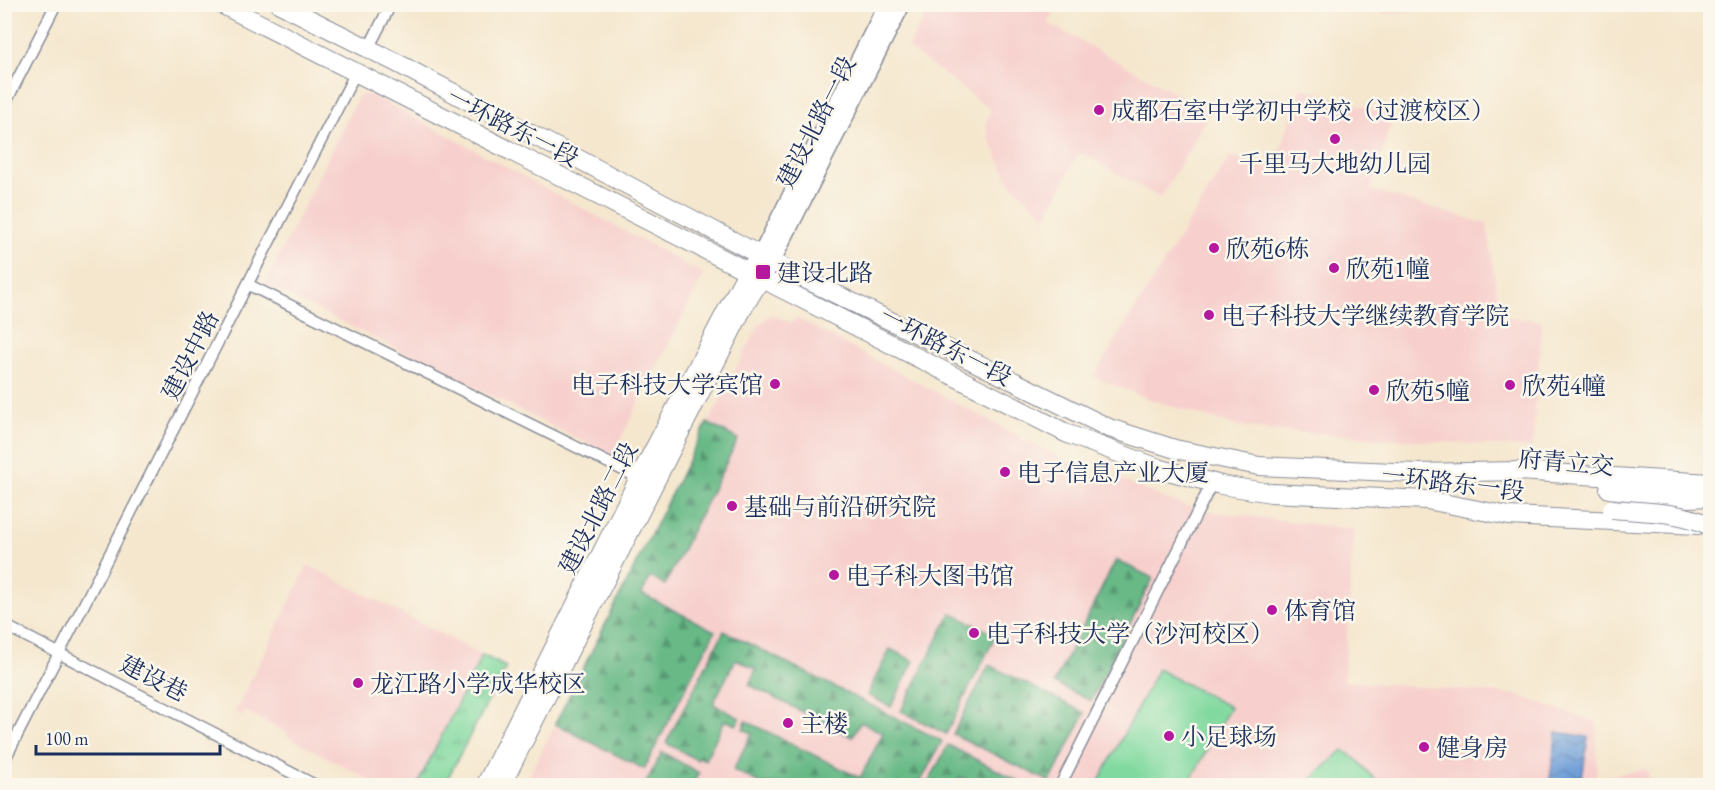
<svg xmlns="http://www.w3.org/2000/svg" width="1715" height="790" viewBox="0 0 1715 790" font-family="'EB Garamond','Noto Serif SC',serif">
	<style>
		.built { fill: #f7d0cd }
		.grass { fill: url(#grass-tufts); stroke: #4e847e; stroke-width: 1.5 }
		.forest { fill: url(#forest-firs); stroke: #427472; stroke-width: 1.5 }
		.garden { fill: #80d99f; stroke: #4e847e; stroke-width: 1.5 }
		.water { fill: url(#water-waves); stroke: #45679b; stroke-width: 1.5 }
		.lines { fill: none; stroke-linecap: round; stroke-linejoin: round }
		.street-casing { stroke: #888b96; stroke-width: 13 }
		.secondary-casing { stroke: #888b96; stroke-width: 19 }
		.primary-casing { stroke: #888b96; stroke-width: 20 }
		.street { stroke: #fff; stroke-width: 10 }
		.secondary { stroke: #fff; stroke-width: 16 }
		.primary { stroke: #fff; stroke-width: 18 }
		.primary-bridge-casing { stroke: #888b96; stroke-width: 20; stroke-linecap: butt }
		.primary-bridge { stroke: #fff; stroke-width: 18 }
		.poi-dot { fill: #b5179e; stroke: #fbf7ec; stroke-width: 2 }
		.labels { text-anchor: middle; dominant-baseline: central; stroke-width: 5; stroke-linejoin: round; paint-order: stroke }
		.poi-label { font-size: 24px; fill: #1b2f5e; stroke: #fbf7ec; text-anchor: start }
		.street-label { font-size: 24px; fill: #1b2f5e; stroke: #fbf7ec }
	</style>
	<defs>
		<pattern id="grass-tufts" width="24" height="20" patternUnits="userSpaceOnUse" patternTransform="scale(1.5)"><rect width="24" height="20" fill="#80d99f"/><path d="M3 7l-1-3M5 7V3M7 7l1-3M15 17l-1-3M17 17v-4M19 17l1-3" fill="none" stroke="#68b085"/></pattern>
		<pattern id="forest-firs" width="22" height="20" patternUnits="userSpaceOnUse" patternTransform="scale(1.5)"><rect width="22" height="20" fill="#68b986"/><path d="M5 1l3.5 6h-7zM16 11l3.5 6h-7z" fill="#559771"/></pattern>
		<pattern id="water-waves" width="16" height="10" patternUnits="userSpaceOnUse" patternTransform="scale(1.5)"><rect width="16" height="10" fill="#6f9fd8"/><path d="M0 5q4-4 8 0t8 0" fill="none" stroke="#5a82b2"/></pattern>
	</defs>
	<rect width="100%" height="100%" fill="#fbf7ec"/>
	<filter id="ink" filterUnits="userSpaceOnUse"><feTurbulence type="fractalNoise" baseFrequency=".0167" numOctaves="2"/><feDisplacementMap in="SourceGraphic" scale="12" xChannelSelector="R" yChannelSelector="G"/><feConvolveMatrix kernelMatrix="1 2 1 2 8 2 1 2 1" color-interpolation-filters="sRGB"/></filter>
	<filter id="wash" filterUnits="userSpaceOnUse"><feTurbulence type="fractalNoise" baseFrequency=".008" numOctaves="4" result="noise"/><feDisplacementMap in="SourceGraphic" scale="24" xChannelSelector="R" yChannelSelector="G"/><feGaussianBlur stdDeviation="1.35" result="paint"/><feColorMatrix in="noise" values="0 0 0 0 0 0 0 0 0 0 0 0 0 0 0 0 0 1.4 0 .05"/><feComposite in="paint" operator="in"/></filter>
	<g filter="url(#wash)">
		<rect width="100%" height="100%" fill="#f5e7ce"/>
		<!-- built -->
		<path class="built" d="M930,5H1057L1048,23L1210,112L1161,198L1079,152L1046,217L1009,181L988,136L986,125L990,109L908,48Z
			M1384,5V4L1453,5L1383,14Z
			M1301,87L1393,116L1371,190L1487,224L1500,316L1542,321L1532,448L1265,430L1230,424L1152,400L1093,377L1230,156L1274,169Z
			M369,93L704,274L612,456L265,284L358,97Z
			M771,315L793,323L796,318L1101,480L1105,473L1161,497L1198,510L1354,529L1344,681L1513,694L1596,722L1597,778L1647,769L1650,785L524,786L759,324Z
			M308,565L482,655L417,785H379L287,736L288,733L245,711L242,716L235,712Z"/>
		<!-- grass -->
		<path class="grass" d="M482,655L506,667L444,785H417Z"/>
		<!-- forest -->
		<path class="forest" d="M707,423L738,439L665,585L650,577L642,594L715,631L644,769L555,724Z
			M1116,560L1153,578L1091,701L1054,683Z
			M951,613L996,635L946,734L901,711Z
			M724,631L942,741L919,785H764L733,770L752,733L743,729L746,721L860,778L883,733L861,722L852,737L749,685L756,669L736,659L713,704L740,718L736,725L725,720L705,760L699,757L697,760L666,743Z
			M890,649L914,661L891,707L867,695Z
			M989,665L1085,713L1050,782L953,734Z
			M948,745L1026,785H977L960,777L955,785H927Z
			M662,752L699,773L692,785H645Z"/>
		<!-- garden -->
		<path class="garden" d="M1158,669L1230,707L1188,785H1097Z
			M1343,750L1356,759L1380,785H1305Z"/>
		<!-- water -->
		<path class="water" d="M1557,732L1588,737L1581,785H1549Z"/>
	</g>
	<g filter="url(#ink)">
		<g class="lines">
			<defs>
				<path id="street" d="M368,49L391,4
					M4,106L56,4
					M249,285L639,478
					M4,625L317,786
					M4,761L355,74
					M1060,786L1212,483"/>
				<path id="secondary" d="M761,255L887,4
					M772,261L902,4"/>
				<path id="primary" d="M221,4L1068,434L1161,469L1221,485L1271,493L1427,500L1509,516L1698,525
					M280,4L397,63L807,280L1109,428L1175,449L1259,466L1416,473L1519,471L1710,483
					M1609,489L1687,498L1710,497
					M485,786L639,478L747,272L754,264
					M501,786L743,308L766,270"/>
			</defs>
			<!-- street casing -->
			<use href="#street" class="street-casing"/>
			<!-- secondary casing -->
			<use href="#secondary" class="secondary-casing"/>
			<!-- primary casing -->
			<use href="#primary" class="primary-casing"/>
			<!-- street -->
			<use href="#street" class="street"/>
			<!-- secondary -->
			<use href="#secondary" class="secondary"/>
			<!-- primary -->
			<use href="#primary" class="primary"/>
			<defs>
				<path id="primary-bridge" d="M1612,509C1645,512 1680,511 1710,526"/>
			</defs>
			<!-- primary-bridge casing -->
			<use href="#primary-bridge" class="primary-bridge-casing"/>
			<!-- primary-bridge -->
			<use href="#primary-bridge" class="primary-bridge"/>
		</g>
	</g>
	<!-- markers -->
	<g class="poi-dot">
		<circle cx="1099" cy="110" r="6"/>
		<circle cx="1335" cy="139" r="6"/>
		<circle cx="1214" cy="248" r="6"/>
		<circle cx="1334" cy="268" r="6"/>
		<rect x="755" y="264" width="16" height="16" rx="3"/>
		<circle cx="1209" cy="315" r="6"/>
		<circle cx="775" cy="384" r="6"/>
		<circle cx="1510" cy="385" r="6"/>
		<circle cx="1374" cy="390" r="6"/>
		<circle cx="1005" cy="472" r="6"/>
		<circle cx="732" cy="506" r="6"/>
		<circle cx="834" cy="575" r="6"/>
		<circle cx="1272" cy="610" r="6"/>
		<circle cx="974" cy="633" r="6"/>
		<circle cx="358" cy="683" r="6"/>
		<circle cx="788" cy="723" r="6"/>
		<circle cx="1169" cy="736" r="6"/>
		<circle cx="1424" cy="747" r="6"/>
	</g>
	<g class="labels">
		<!-- poi labels -->
		<g class="poi-label">
			<text x="1111" y="110">成都石室中学初中学校（过渡校区）</text>
			<text x="1335" y="163" text-anchor="middle">千里马大地幼儿园</text>
			<text x="1226" y="248">欣苑6栋</text>
			<text x="1346" y="268">欣苑1幢</text>
			<text x="777" y="272">建设北路</text>
			<text x="1221" y="315">电子科技大学继续教育学院</text>
			<text x="763" y="384" text-anchor="end">电子科技大学宾馆</text>
			<text x="1522" y="385">欣苑4幢</text>
			<text x="1386" y="390">欣苑5幢</text>
			<text x="1017" y="472">电子信息产业大厦</text>
			<text x="744" y="506">基础与前沿研究院</text>
			<text x="846" y="575">电子科大图书馆</text>
			<text x="1284" y="610">体育馆</text>
			<text x="986" y="633">电子科技大学（沙河校区）</text>
			<text x="370" y="683">龙江路小学成华校区</text>
			<text x="800" y="723">主楼</text>
			<text x="1181" y="736">小足球场</text>
			<text x="1436" y="747">健身房</text>
		</g>
		<!-- street labels -->
		<g class="street-label">
			<text transform="translate(816 122) rotate(-63)">建设北路一段</text>
			<text transform="translate(513 127) rotate(27)">一环路东一段</text>
			<text transform="translate(946 346) rotate(27)">一环路东一段</text>
			<text transform="translate(190 355) rotate(-63)">建设中路</text>
			<text transform="translate(1566 462) rotate(5)">府青立交</text>
			<text transform="translate(1453 483) rotate(7)">一环路东一段</text>
			<text transform="translate(598 508) rotate(-63)">建设北路二段</text>
			<text transform="translate(154 678) rotate(27)">建设巷</text>
		</g>
	</g>
	<!-- margin -->
	<rect width="1715" height="790" fill="none" stroke="#fbf7ec" stroke-width="24"/>
	<!-- scale -->
	<path d="M36 745v9h184v-9" fill="none" stroke="#1b2f5e" stroke-width="3"/>
	<text x="45" y="745" font-size="18" fill="#1b2f5e" stroke="#fbf7ec" stroke-width="4.5" paint-order="stroke">100 m</text>
</svg>
